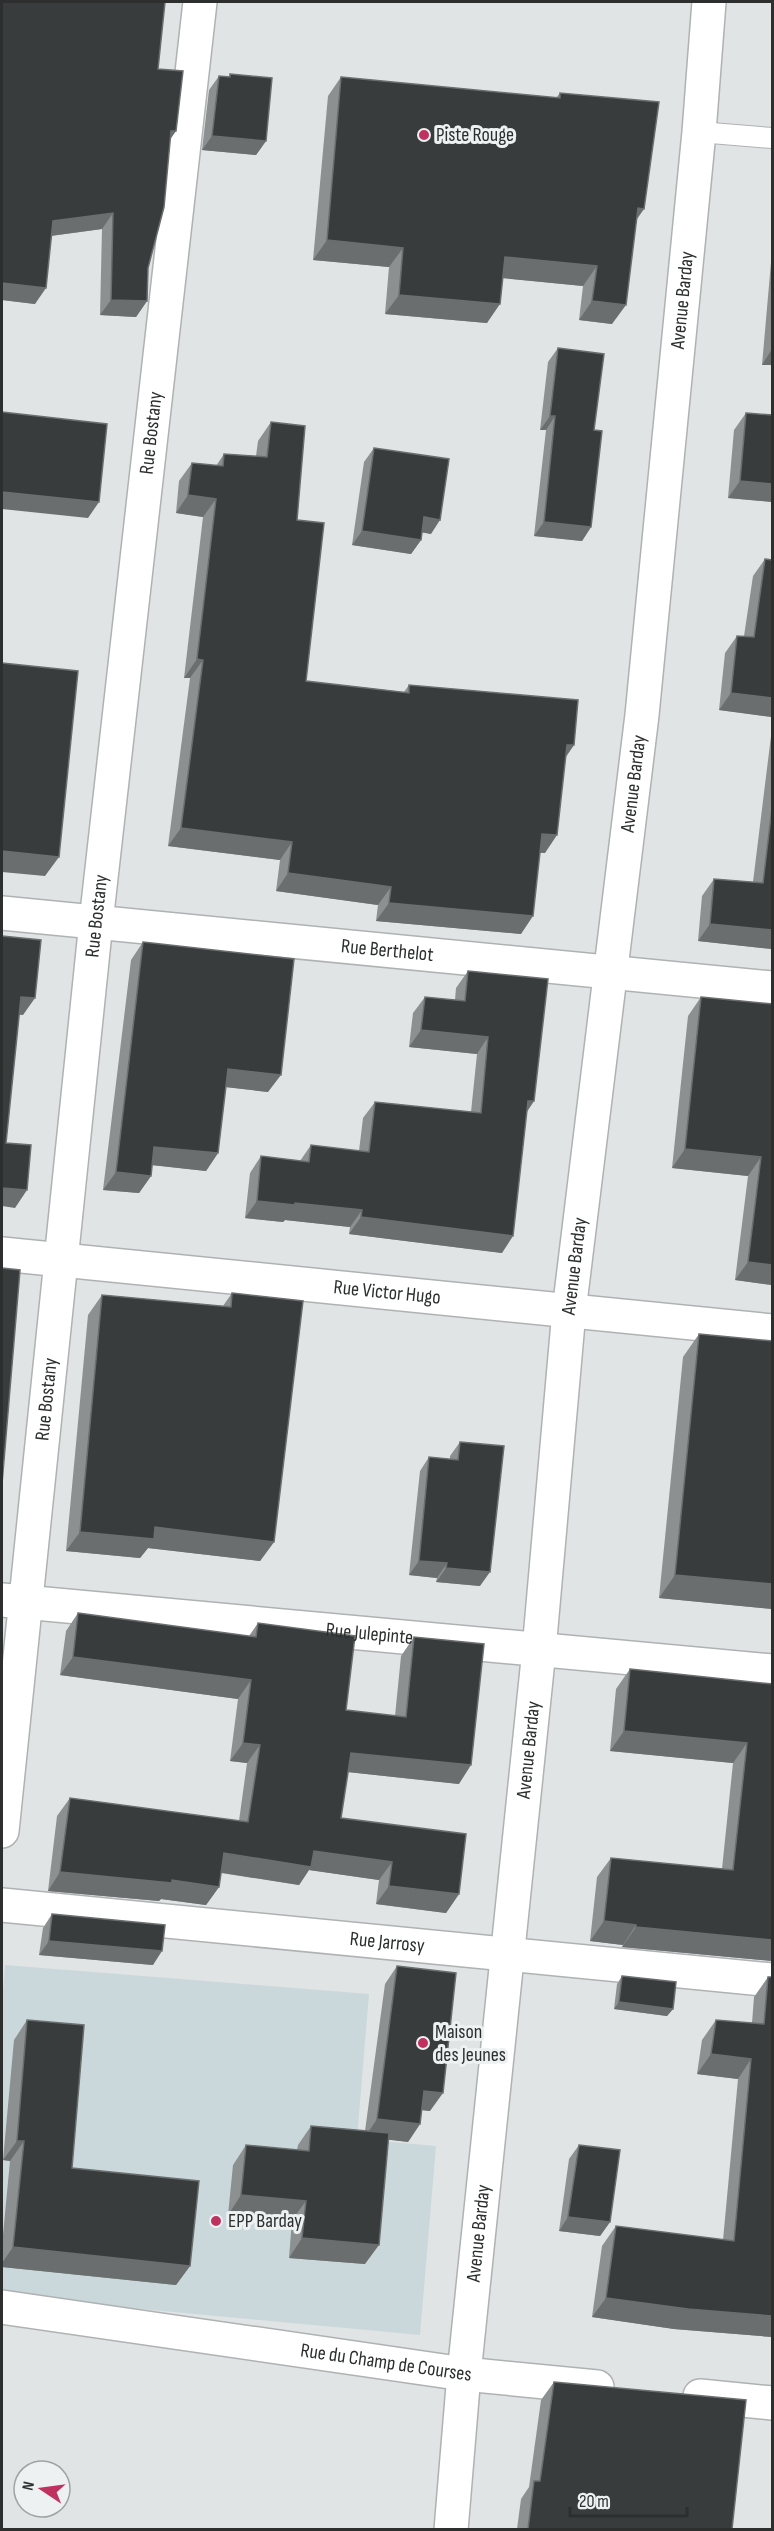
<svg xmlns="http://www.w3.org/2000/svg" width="774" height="2531" viewBox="0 0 774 2531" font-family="'Sofia Sans Condensed',sans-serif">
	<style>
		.built { fill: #cbd8db }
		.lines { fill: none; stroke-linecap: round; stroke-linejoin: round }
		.service-casing { stroke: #afb2b3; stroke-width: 22 }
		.minor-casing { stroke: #afb2b3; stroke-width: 36 }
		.secondary-casing { stroke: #afb2b3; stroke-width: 36 }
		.service { stroke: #fff; stroke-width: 20 }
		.minor { stroke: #fff; stroke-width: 33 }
		.secondary { stroke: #fff; stroke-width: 33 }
		.wall { fill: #8c9091 }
		.shaded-wall { fill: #6a6e6f }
		.building { fill: #383c3d; stroke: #6a6e6f; stroke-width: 1.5 }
		.poi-dot { fill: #bf3260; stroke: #edf1f2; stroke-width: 2 }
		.labels { text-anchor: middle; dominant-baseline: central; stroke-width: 6; stroke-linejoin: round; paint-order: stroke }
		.poi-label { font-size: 20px; fill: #2d2f2f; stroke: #edf1f2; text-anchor: start }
		.street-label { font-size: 20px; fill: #2d2f2f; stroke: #edf1f2 }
	</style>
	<rect width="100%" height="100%" fill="#e0e4e5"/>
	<!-- built -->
	<path class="built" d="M5,1965L369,1994L357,2139L436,2146L420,2335L2,2296V2003Z"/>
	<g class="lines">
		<defs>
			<path id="service" d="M699,132L772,138"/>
			<g id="minor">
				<path id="s1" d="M2,913L772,988"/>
				<path id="s2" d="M2,1254L772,1331"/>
				<path id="s3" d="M2,1600L772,1671"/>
				<path id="s4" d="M2,1831L96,922L200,2"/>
				<path id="s5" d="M2,1905L772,1980"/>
				<path id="s6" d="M2,2307L464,2374L597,2387"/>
				<path d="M700,2396L772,2403"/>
			</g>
			<g id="secondary">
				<path id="s7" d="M451,2530L464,2374L539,1650L569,1311L642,715L699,132L709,2"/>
			</g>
		</defs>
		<!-- service casing -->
		<use href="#service" class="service-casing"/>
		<!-- minor casing -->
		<use href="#minor" class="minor-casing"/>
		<!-- secondary casing -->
		<use href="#secondary" class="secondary-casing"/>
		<!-- service -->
		<use href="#service" class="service"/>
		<!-- minor -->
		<use href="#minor" class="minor"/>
		<!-- secondary -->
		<use href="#secondary" class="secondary"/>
	</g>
	<!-- wall -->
	<path class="wall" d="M2,2L158,69L170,139L148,268L147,301L136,317L100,315L102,229L51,236L35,304L2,300Z
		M230,74L266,141L256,155L202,150L209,90L219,76L229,77Z
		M341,77L556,98L560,93L637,220L612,324L579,320L583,286L503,278L487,323L385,314L389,267L313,260L328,96Z
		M772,251V365H762Z
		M558,348L591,527L582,541L534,536L546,430H540L548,362Z
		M746,413L772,415V502L728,498L734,430Z
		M271,422L297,520L306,681L404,692L409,685L574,745L566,757L545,853H540L521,934L376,921L378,905L276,891L280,860L168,846L190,678H184L203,517L176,513L179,481L192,463L216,466L224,454L256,456L258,441Z
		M374,448L431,534L422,532L421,540L411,554L352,545L364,462Z
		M765,559L772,717L719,710L725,653L737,636H744L753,576Z
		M772,728V949L698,941L702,896L714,879L753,882Z
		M143,942L268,1092L226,1087L218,1153L206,1171L152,1165L151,1176L139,1193L103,1190L131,960Z
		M468,971L534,1101L527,1112L502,1253L349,1234L350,1227L285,1220L283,1222L245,1218L250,1173L261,1156L300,1161L311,1145L359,1151L363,1118L375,1102L471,1112L477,1054L409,1047L413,1013L425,997L455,1000L456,988Z
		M701,997L772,1004V1285L735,1280L748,1176L672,1168L688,1016Z
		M232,1293L274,1542L260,1561L148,1548L140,1558L66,1551L88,1315L102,1295L223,1306Z
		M699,1334L772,1609L659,1598L683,1357Z
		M460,1442L480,1586L436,1582L437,1578L409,1575L420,1471L429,1457L450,1459V1456Z
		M78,1613L249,1636L258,1623L346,1710L395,1716L401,1656L414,1637L459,1784L348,1772L341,1818L459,1894L446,1913L376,1904L379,1880L309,1870L299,1885L221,1873L219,1887L206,1905L161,1899L159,1901L48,1891L57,1816L70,1798L239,1821L247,1763L230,1761L238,1699L60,1675L66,1631Z
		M630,1669L772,1684V1961L622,1947L623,1945L590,1941L597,1877L611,1858L722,1869L733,1763L610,1751L616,1689Z
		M52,1914L153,1965L39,1955L43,1928Z
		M397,1966L430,2111L422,2110L420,2124L408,2142L388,2139L365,2264L289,2258L292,2220L228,2215L233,2165L246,2145L297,2150L298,2145L311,2126L365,2131L385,1984Z
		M622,1976L673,2009L667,2016L614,2009L617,1984Z
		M768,1977L772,2337L674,2329L592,2317L602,2246L616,2226L723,2240L738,2079L697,2074L702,2040L716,2020L752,2023L754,1997Z
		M27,2020L72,2168L190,2266L176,2285L2,2267V2245L10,2161L3,2160L14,2040Z
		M579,2145L610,2222L600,2236L559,2231L569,2159Z
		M554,2382L732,2529H517L521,2499L529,2487L541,2400Z"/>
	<!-- shaded-wall -->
	<path class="shaded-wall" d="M171,131H176L165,147Z
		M212,136L266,141L256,155L202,150Z
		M638,208L644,209L630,229Z
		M113,213L102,229L42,237L53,221Z
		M327,240L403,248L389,267L313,260Z
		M505,257L597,266L583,286L491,277Z
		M2,283L46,288L35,304L2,300Z
		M399,295L500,304L487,323L385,314Z
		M111,300L147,301L136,317L100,315Z
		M592,301L626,305L612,324L579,320Z
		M772,349V365H762Z
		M550,416H555L546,430H540Z
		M740,481L772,484V502L728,498Z
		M2,492L99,502L88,518L2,509Z
		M188,495L216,499L203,517L176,513Z
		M424,517L440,520L431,534L414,531Z
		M544,522L591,527L582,541L534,536Z
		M362,531L421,540L411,554L352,545Z
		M197,659L203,660L190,678H184Z
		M731,693L772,698V717L719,710Z
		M567,745H574L561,763Z
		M181,828L292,842L280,860L168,846Z
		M542,834L557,835L545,853L529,852Z
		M2,851L59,857L45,876L2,872Z
		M288,873L391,887L378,905L276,891Z
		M389,903L533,916L521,934L376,921Z
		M710,924L772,930V949L698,941Z
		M21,997L35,998L23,1015L9,1014Z
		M421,1030L488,1037L477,1054L409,1047Z
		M228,1069L281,1075L268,1092L216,1086Z
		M528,1101H534L522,1118Z
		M154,1147L218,1153L206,1171L142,1164Z
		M685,1149L761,1157L748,1176L672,1168Z
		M116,1172L151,1176L139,1193L103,1190Z
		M2,1188L27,1190L15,1208L2,1206Z
		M257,1201L295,1203L362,1210L350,1227L285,1220L283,1222L245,1218Z
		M361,1217L513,1236L502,1253L349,1234Z
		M748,1262L772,1265V1285L735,1280Z
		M155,1527L274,1542L260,1561L148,1548L140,1558L66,1551L80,1532Z
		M419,1561L447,1563L437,1578L409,1575Z
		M446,1568L490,1572L480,1586L436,1582Z
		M675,1575L772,1584V1609L659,1598Z
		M73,1657L251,1680L238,1699L60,1675Z
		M624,1731L747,1743L733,1763L610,1751Z
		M243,1743L260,1745L247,1763L230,1761Z
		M351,1753L471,1765L459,1784L338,1771Z
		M314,1851L392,1862L379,1880L309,1870L299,1885L211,1871L224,1853Z
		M60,1872L172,1880L219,1887L206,1905L161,1899L159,1901L48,1891Z
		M389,1886L459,1894L446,1913L376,1904Z
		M604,1921L636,1925L623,1945L590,1941Z
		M636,1927L772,1940V1961L622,1947Z
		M49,1941L162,1951L153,1965L39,1955Z
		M619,2002L673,2009L667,2016L614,2009Z
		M711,2054L751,2059L738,2079L697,2074Z
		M424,2091L443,2093L430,2111L412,2109Z
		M377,2119L420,2124L408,2142L365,2137Z
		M17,2141H24L10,2161L3,2160Z
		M241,2195L306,2201L292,2220L228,2215Z
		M568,2217L610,2222L600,2236L559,2231Z
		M302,2238L379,2245L365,2264L289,2258Z
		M13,2247L190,2266L176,2285L2,2267V2263Z
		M606,2298L772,2316V2337L674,2329L592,2317Z"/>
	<!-- building -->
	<path class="building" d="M2,2H165L158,69L183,71L176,131H171L164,207L148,268L147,301L111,300L113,213L53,221L46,288L2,283Z
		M230,74L272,78L266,141L212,136L219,76L230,77Z
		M341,77L560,98V93L659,102L644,209L638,208L626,305L592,301L597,266L505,257L500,304L399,295L403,248L327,240Z
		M558,348L604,354L594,430L602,431L591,527L544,522L555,416H550Z
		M2,412L107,424L99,502L2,492Z
		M746,413L772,415V484L740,481Z
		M271,422L305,426L297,520L324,523L306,681L409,693V685L578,700L574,745H567L557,835L542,834L533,916L389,903L391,887L288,873L292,842L181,828L203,660L197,659L216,499L188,495L192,463L223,466L224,454L267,457Z
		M374,448L449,459L440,520L424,517L421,540L362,531Z
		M765,559L772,560V698L731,693L737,636L754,637Z
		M2,663L78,671L59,857L2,851Z
		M772,808V930L710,924L714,879L763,883Z
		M2,936L41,940L35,998L21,997L6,1143L31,1145L27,1190L2,1188Z
		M143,942L294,959L281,1075L228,1069L218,1153L154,1147L151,1176L116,1172Z
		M468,971L548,979L534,1101H528L513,1236L361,1217L362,1210L295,1203V1205L257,1201L261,1156L309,1162L311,1145L369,1152L375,1102L481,1113L488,1037L421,1030L425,997L465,1001Z
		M701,997L772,1004V1265L748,1262L761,1157L685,1149Z
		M2,1268L20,1270L2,1484Z
		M232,1293L303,1301L274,1542L155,1527L154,1539L80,1532L102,1295L231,1307Z
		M699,1334L772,1341V1584L675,1575Z
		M460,1442L504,1446L490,1572L446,1568L447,1563L419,1561L429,1457L458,1460Z
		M78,1613L256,1637L258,1623L355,1636L346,1710L406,1717L414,1637L484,1644L471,1765L351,1753L341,1818L466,1834L459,1894L389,1886L392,1862L314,1851L311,1867L224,1853L219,1887L172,1880V1883L60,1872L70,1798L248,1822L260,1745L243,1743L251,1680L73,1657Z
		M630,1669L772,1684V1940L636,1927V1925L604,1921L611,1858L733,1870L747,1743L624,1731Z
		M52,1914L165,1925L162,1951L49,1941Z
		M397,1966L456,1973L443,2093L424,2091L420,2124L377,2119Z
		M622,1976L676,1982L673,2009L619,2002Z
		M768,1977H772V2316L688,2309L606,2298L616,2226L734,2241L751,2059L711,2054L716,2020L764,2024Z
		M27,2020L84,2025L72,2168L199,2181L190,2266L13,2247L24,2141H17Z
		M311,2126L389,2133L379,2245L302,2238L306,2201L241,2195L246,2145L309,2151Z
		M579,2145L620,2150L610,2222L568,2217Z
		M554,2382L746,2400L732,2529H528L534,2481H540Z"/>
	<!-- markers -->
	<g class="poi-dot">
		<circle cx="424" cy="135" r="6"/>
		<circle cx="423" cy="2043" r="6"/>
		<circle cx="216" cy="2221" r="6"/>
	</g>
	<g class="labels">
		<!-- poi labels -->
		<g class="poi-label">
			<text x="436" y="135">Piste Rouge</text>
			<text x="435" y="2032">Maison<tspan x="435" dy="23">des Jeunes</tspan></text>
			<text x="228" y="2221">EPP Barday</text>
		</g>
		<!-- street labels -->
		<g class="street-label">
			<text stroke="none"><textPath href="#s7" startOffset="2242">Avenue Barday</textPath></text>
			<text stroke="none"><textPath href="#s4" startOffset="1406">Rue Bostany</textPath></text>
			<text stroke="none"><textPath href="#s7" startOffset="1756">Avenue Barday</textPath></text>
			<text stroke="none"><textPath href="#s4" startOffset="920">Rue Bostany</textPath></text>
			<text stroke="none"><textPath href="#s1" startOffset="387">Rue Berthelot</textPath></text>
			<text stroke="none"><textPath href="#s7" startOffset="1270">Avenue Barday</textPath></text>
			<text stroke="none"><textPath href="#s2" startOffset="387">Rue Victor Hugo</textPath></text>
			<text stroke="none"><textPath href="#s4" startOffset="434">Rue Bostany</textPath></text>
			<text stroke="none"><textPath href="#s3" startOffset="369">Rue Julepinte</textPath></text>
			<text stroke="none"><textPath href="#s7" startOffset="784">Avenue Barday</textPath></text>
			<text stroke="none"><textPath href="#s5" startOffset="387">Rue Jarrosy</textPath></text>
			<text stroke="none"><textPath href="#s7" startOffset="298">Avenue Barday</textPath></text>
			<text stroke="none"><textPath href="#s6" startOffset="388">Rue du Champ de Courses</textPath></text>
		</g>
	</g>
	<!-- border -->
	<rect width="774" height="2531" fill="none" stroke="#2d2f2f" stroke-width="6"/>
	<!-- north arrow -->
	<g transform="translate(42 2489) rotate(283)"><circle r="28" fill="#edf1f2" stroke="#a0a3a4" stroke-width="1.5"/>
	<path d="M0-4.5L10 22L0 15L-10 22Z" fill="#bf3260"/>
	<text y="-9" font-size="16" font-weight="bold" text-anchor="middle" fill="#2d2f2f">N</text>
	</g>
	<!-- scale -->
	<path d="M570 2507v9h117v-9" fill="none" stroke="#2d2f2f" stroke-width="3"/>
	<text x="579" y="2507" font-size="18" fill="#2d2f2f" stroke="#edf1f2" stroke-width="4.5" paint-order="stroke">20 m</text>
</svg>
